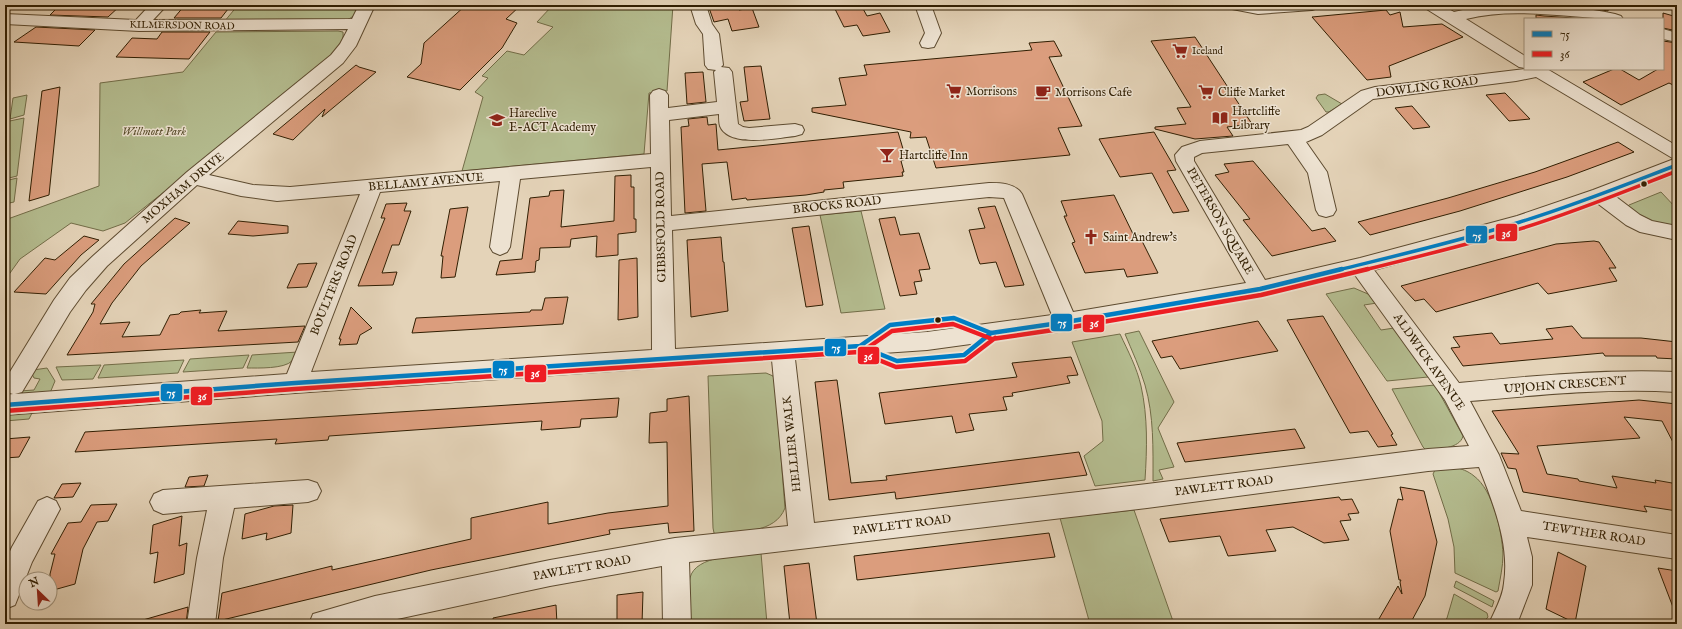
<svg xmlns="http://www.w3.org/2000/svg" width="1682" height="629" viewBox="0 0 1682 629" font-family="'IM FELL English',serif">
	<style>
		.green { fill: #b4bc8f; stroke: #726d48 }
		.building { fill: #db9d7d; stroke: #301e02 }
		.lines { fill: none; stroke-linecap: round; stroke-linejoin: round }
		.minor-casing { stroke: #5d4b30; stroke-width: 2 }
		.minor { fill: #ede2d1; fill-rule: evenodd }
		.bus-1-far1-casing { stroke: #ede2d1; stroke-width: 6 }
		.bus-1-casing { stroke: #ede2d1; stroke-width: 8 }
		.bus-2-far1-casing { stroke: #ede2d1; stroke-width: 6 }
		.bus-2-casing { stroke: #ede2d1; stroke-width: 8 }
		.bus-1-far1 { stroke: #007ec5; stroke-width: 3.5 }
		.bus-1 { stroke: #007ec5; stroke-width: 4.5 }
		.bus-2-far1 { stroke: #ee1d23; stroke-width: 3.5 }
		.bus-2 { stroke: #ee1d23; stroke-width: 4.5 }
		.bus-dot { fill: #301e02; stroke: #ede2d1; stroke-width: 1.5 }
		.labels { text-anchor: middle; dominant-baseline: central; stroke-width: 3; stroke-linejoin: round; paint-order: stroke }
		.far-street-label { font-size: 10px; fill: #301e02; stroke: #ede2d1 }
		.far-poi-label { font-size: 10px; fill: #301e02; stroke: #ede2d1; text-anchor: start }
		.street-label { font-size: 12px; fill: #301e02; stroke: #ede2d1 }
		.poi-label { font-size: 12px; fill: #301e02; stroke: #ede2d1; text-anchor: start }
		.park-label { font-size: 12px; font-style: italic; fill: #584d2c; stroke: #ede2d1 }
		.line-badge { stroke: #ede2d1; stroke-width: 1.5 }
		.badge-label { font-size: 11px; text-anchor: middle; font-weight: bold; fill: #fff }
	</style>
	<rect width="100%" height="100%" fill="#e4d3b8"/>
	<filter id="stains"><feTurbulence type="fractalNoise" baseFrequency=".005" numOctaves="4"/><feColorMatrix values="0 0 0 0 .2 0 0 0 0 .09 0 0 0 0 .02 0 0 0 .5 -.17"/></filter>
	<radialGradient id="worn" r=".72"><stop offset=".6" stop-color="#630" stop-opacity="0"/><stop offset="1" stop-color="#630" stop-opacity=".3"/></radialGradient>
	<!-- green -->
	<path class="green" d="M238,5H360C356,14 353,18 344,21L224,22Z
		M549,5H673L667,91L649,93L644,154L462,171L483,97L475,92L488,78L482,76L507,51L524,55L553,27L537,22L552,6Z
		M338,31L343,32C345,43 333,54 327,62L125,223L103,231L71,223L20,259L5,280V220L99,186L100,83L183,72L216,32Z
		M1325,94L1342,104L1329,112H1326L1316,98L1318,95Z
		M27,95L24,115L10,119L13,98Z
		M24,118L17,176L5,179V122Z
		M17,178L14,202L5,204V181Z
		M1661,192L1677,209V227L1649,221L1627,207L1629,205Z
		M861,211L885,309L841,313L820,215Z
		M1354,288L1368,294L1377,303L1364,305L1381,330L1394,328L1428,377L1387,381L1326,294Z
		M1139,331L1174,402L1158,428L1174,467L1159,470L1163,479L1153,481C1153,449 1154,416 1145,385C1140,368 1132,351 1125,334Z
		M1120,334C1128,351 1137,368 1141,386C1148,417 1147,449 1145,480L1095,486L1084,456L1103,441L1102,421L1072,342Z
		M298,352C296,355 294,358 292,361C284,369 258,368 247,368L252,355Z
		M249,355L243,368L183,372L190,359Z
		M184,360L178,373L98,378L104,365Z
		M101,365L93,379L62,380L56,367Z
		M47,368L55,381L50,393L5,396V392L34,390L40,379L34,378L32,374L33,370Z
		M766,373L773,376L775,381L785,508C775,534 740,531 716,534L714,533L713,528L708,376Z
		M1435,385L1463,436C1460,449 1437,449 1426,450L1423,447L1392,389Z
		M31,411L32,413L29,419L5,421V412Z
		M1454,467C1462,469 1468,471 1474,476C1493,490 1502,531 1503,554C1503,567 1500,579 1498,591L1496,592L1455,573L1454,547L1448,519L1433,474L1435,470Z
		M1134,510L1174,624H1090L1060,518Z
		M761,553L767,624H690C690,611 687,590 690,578C695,555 741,555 761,553Z
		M1456,581L1494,601L1492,607L1454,587Z
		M1454,594L1487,613L1488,617L1482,624H1443L1447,618Z"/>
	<!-- building -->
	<path class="building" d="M60,5H121L108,17L50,15Z
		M185,5H222L219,8L228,9L221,18H174Z
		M466,5H521L506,19L517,23L502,48L460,90L407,77L421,64L424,43Z
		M708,5H737L739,10L752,8L759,27L732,31L728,19L714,22Z
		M861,5L867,16L880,13L890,32L863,36L857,25L844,27L835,9Z
		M1567,5H1609L1608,11L1596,9Z
		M1386,10L1390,15L1400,12L1403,27L1442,24L1463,37L1389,66L1391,77L1367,80L1312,17Z
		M1663,13L1677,17V31L1663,28Z
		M1536,15L1544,16L1588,19L1536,18Z
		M36,27L95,30L79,46L14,42Z
		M162,32H210L189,59L116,57L132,38L157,39Z
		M1195,37L1252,124L1227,127L1233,136L1195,139L1155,129V127L1186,124L1177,108L1191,107L1151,41Z
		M1054,41L1062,56L1049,57L1082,126L1058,128L1070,155L936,168L926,137L910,138L911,132L812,112V108L846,105L839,78L867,75L864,65L1032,50L1029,43Z
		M1663,41L1677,43V87L1669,83L1621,105L1583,82L1614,69H1620L1639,80L1658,69H1663Z
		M356,65L359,67L376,72L322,117L325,109L293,140L273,134Z
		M761,66L770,119L744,121L740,102L748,101L744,67Z
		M703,72L706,102L687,104L685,73Z
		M60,87L49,195L29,201L42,91Z
		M1505,93L1530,119L1509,121L1486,95Z
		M1412,106L1430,127L1413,129L1395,108Z
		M707,117L708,125L716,124L718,150L898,132L906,159L901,161L904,172H902L903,176L843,182L844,188L824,190V192L806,195L747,200L746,198L732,200L727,162L702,164L706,211L685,213L681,127L689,126L688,119Z
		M1154,132L1176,170L1167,171L1189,211L1173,213L1152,173L1120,177L1099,139Z
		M1618,142L1634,152L1567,177L1460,211L1370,235L1358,222L1448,198L1535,172Z
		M1253,161L1312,231L1325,228L1336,241L1272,256L1243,220L1250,219L1215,175L1229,172L1224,164Z
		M631,175V187H634V219H636V232L618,234V255L596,257L597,236L571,239L570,247L540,248L539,260L536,261L535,272L496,275L500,261L522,259L530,198L549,196L550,191L564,190L561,227L614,221L615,176Z
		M1114,195L1134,236L1139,235L1158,273L1127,277L1124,269L1085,273L1072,243L1075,242L1064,216H1067L1061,201Z
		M407,203L404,211H411L399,245H392L382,273L397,272L393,285L358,286L385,218H381L386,204Z
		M995,206L1013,255L1024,285L1005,287L996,262L980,264L978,259L969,230L985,228L978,208Z
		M468,207L455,277L441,278L443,256H441L450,209Z
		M895,217L900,235L919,233L930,269L919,270L922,281L914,282L917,294L900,296L879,219Z
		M175,218L190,223L141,266L112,303L100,324L130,322L122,337L160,335L170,315L179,314L181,312L201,310L199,313L227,311L218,331L305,326L298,342L67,355L93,312L95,304H91L124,264Z
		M238,221L288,226V233L253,236L228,234Z
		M809,226L823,305L806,307L792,228Z
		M84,236L99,240L81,255L46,294L14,292L45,258L55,260Z
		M721,237L723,262H724L728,311L691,317L687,240Z
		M1594,241L1599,242L1616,268H1609L1617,281L1548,294L1538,283L1436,312L1424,299L1415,301L1401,286L1556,244Z
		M637,258L638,317L618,320L619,260Z
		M317,263L307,287L287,288L298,264Z
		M568,297L563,324L412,333L416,318L530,312L531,310H542L545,298Z
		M351,307L372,328L360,335L357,344L339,345L341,339H339Z
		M1323,316L1393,434L1391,435L1397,445L1378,447L1368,431L1350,433L1287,320Z
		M1258,321L1278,351L1180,369L1172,356L1161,358L1152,341Z
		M1572,326L1582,338H1641L1677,342V359L1657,358L1656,356H1605L1603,353L1463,366L1451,348L1460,347L1453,337L1492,333L1500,344L1541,340L1553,339L1546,329Z
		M1071,357L1078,375L1067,376L1070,383L1012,393L1013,396L1003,397L1007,410L969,414L974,430L956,433L952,416L885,424L879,393L1017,377L1012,363Z
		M837,380L851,483L887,480L886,476L1079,452L1087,475L896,499L895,492L829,500L815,382Z
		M689,396L694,531L669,533L668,523L609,530L610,534L431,570L218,621L222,593L332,566V570L471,539V518L548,502V524L608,513L668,506L667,442L649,443L650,413L667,411V399Z
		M619,398L617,417L581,419L580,427L541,430L542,421L329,436L328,440L275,444L277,439L75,452L85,432Z
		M1639,400L1677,404V450L1662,421L1624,417L1640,438L1537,446L1547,474L1578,479L1579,481L1617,488L1612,476L1656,483L1655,480L1672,483L1677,490V511L1644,506L1647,512L1523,492L1516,469L1508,468L1501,453L1519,454L1492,411Z
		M1295,429L1305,448L1185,462L1177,443Z
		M30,437L19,457L5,458V439Z
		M208,475L204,486L185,487L189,477Z
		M81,483L73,497L54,498L62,484Z
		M1400,487L1424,491L1437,542L1425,596L1410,624H1376L1398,586L1402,594L1400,582L1401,580H1399L1390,531L1398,499L1403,500Z
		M1339,497L1341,500L1352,499L1359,513L1348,514L1351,520L1340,521L1349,540L1324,543L1293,527L1266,530L1276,551L1228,556L1220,536L1169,542L1160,519Z
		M117,504L108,521L97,522L83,549L75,584L50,591V574L55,554H51L68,523L81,522L91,505Z
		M293,505L291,533L266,540L267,533L242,539L245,514L274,506Z
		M182,516L179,546L187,543L184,574L154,583L158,552L150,554L153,525Z
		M1049,533L1055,557L857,580L854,556Z
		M1558,552L1586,566L1575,623L1546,609Z
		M809,563L817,624H790L784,566Z
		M1658,568L1677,571V614L1676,615Z
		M643,592L642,624H617V595Z
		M556,605L557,624H494L493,618Z
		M188,607L186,624H144L143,620Z"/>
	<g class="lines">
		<defs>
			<path id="minor" d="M150,5H167L153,20L352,19L359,5H375L356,46L343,63L209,175L253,185L290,187L651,154L650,95L653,91L659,89L665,91L668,95V108L717,102L714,72L716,70L708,69L705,65L703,34L696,24L690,5H706L712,24L719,34L723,65L721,67L729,68L732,72L738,124L743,127L749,128L795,124L802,126L804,130L802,134L795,136C777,138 729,148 720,126C719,123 719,118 719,114L669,120L671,216L989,183C1000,183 1015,183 1022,194L1073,312L1246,283L1176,161L1175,155L1182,147L1200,141L1301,130L1308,127L1361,91L1375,87L1525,69H1547L1677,146V172L1615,196L1640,215L1652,221L1677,226V240L1640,232L1626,225L1597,203L1528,227L1374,270L1459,383C1532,376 1604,369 1677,372V392C1607,388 1539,395 1470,401L1499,455L1521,511L1677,535V559L1527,537L1532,557V585L1517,624H1489C1494,612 1503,597 1504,583C1510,544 1493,503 1479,467L1428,471L1147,508L689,562L691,624H663L662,566L550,586L374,624H309L313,614L375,596L550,560L675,538L788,526L772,360L295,393L5,415V395L13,394L6,392L5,380L54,300L70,278L93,256L187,172L331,55L340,44L348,29L139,31L5,24V14L136,20ZM1536,77L1674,159L1593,190L1517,216L1360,258L1265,280L1194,161V157L1202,153L1288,144L1308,173L1316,210L1319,215L1326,217L1333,215L1336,210L1327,172L1306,142L1322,135L1373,99L1516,81ZM651,167L652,350L311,372L380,192L500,181L490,247L493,252L500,255L507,252L510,247L520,179ZM197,185L241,196L277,201L360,194L287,374L15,394L22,392L70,312L86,290L107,266ZM989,197L1004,198L1052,315L927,332L675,349L672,230ZM1355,275L1445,400L1469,446L1428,449L1147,484L814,523L795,359L927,350L1066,331L1260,297Z
				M915,5H931L941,33L934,47L928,48L922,47L920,43L925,33Z
				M1225,5H1320L1318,8L1312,10L1258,14L1227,8Z
				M1423,5H1442L1454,12C1506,0 1563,3 1615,14L1621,16L1623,19C1570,19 1518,6 1466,19L1525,56V68L1519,67L1425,8Z
				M1663,29L1677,33V42L1663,39Z
				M308,480L317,483L321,491L317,499L308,502L234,508L223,558L215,624H187L197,558L207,510L163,514L154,510L150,502L154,494L163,490Z
				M47,497L56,501L60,509L32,562L15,605L5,609V562L12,547L38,501Z"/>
		</defs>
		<!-- minor casing -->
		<use href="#minor" class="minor-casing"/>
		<!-- minor -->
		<use href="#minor" class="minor"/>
		<defs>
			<path id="bus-1-far1" d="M1338,270C1399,255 1460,241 1520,222C1573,206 1625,185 1677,165"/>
			<path id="bus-1" d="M860,346L890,325L954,318L991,333L1066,322L1260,289L1342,269
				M5,405L295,383L860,346L897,361L964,355L991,333"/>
			<path id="bus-2-far1" d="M1364,270C1417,257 1471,244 1523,228C1575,212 1626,191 1677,171"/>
			<path id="bus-2" d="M863,351L892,331L953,324L992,339L1067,328L1261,295L1368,269
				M5,411L295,389L859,352L896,367L965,361L995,338"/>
		</defs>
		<!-- bus-1-far1 casing -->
		<use href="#bus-1-far1" class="bus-1-far1-casing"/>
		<!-- bus-1 casing -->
		<use href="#bus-1" class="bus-1-casing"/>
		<!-- bus-2-far1 casing -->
		<use href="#bus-2-far1" class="bus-2-far1-casing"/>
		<!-- bus-2 casing -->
		<use href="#bus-2" class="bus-2-casing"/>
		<!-- bus-1-far1 -->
		<use href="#bus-1-far1" class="bus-1-far1"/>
		<!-- bus-1 -->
		<use href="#bus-1" class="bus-1"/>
		<!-- bus-2-far1 -->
		<use href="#bus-2-far1" class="bus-2-far1"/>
		<!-- bus-2 -->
		<use href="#bus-2" class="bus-2"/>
	</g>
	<!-- icons -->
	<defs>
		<symbol id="supermarket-bare" viewBox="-9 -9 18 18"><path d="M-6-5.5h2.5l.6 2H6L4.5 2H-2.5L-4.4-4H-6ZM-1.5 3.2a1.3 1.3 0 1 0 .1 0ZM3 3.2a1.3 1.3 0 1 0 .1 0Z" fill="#8f2418" stroke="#ede2d1" stroke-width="2.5" paint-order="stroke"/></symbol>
		<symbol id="cafe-bare" viewBox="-9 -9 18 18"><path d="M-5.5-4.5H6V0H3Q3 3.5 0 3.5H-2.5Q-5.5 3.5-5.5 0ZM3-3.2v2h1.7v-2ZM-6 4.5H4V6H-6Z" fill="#8f2418" stroke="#ede2d1" stroke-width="2.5" paint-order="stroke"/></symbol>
		<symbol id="library-bare" viewBox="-9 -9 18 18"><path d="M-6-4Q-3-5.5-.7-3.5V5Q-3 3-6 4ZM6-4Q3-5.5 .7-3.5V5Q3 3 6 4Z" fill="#8f2418" stroke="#ede2d1" stroke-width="2.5" paint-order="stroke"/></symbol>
		<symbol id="school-bare" viewBox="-9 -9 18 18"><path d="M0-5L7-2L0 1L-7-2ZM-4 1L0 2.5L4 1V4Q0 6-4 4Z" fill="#8f2418" stroke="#ede2d1" stroke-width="2.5" paint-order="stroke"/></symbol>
		<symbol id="bar-bare" viewBox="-9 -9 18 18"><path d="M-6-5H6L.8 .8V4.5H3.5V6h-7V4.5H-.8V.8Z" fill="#8f2418" stroke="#ede2d1" stroke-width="2.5" paint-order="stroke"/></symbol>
		<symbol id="church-bare" viewBox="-9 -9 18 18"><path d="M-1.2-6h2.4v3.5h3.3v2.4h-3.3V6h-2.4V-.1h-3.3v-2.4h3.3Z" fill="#8f2418" stroke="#ede2d1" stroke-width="2.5" paint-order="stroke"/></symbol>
	</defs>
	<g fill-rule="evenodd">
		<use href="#supermarket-bare" x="1169" y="40" width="22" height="22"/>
		<use href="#supermarket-bare" x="943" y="80" width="22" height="22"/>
		<use href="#cafe-bare" x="1032" y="81" width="22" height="22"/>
		<use href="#supermarket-bare" x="1195" y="81" width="22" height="22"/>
		<use href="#library-bare" x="1209" y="107" width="22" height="22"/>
		<use href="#school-bare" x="486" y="109" width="22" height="22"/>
		<use href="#bar-bare" x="876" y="144" width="22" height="22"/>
		<use href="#church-bare" x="1080" y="226" width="22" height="22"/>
	</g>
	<!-- markers -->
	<g class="bus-dot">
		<circle cx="1644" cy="184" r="3.5"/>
		<circle cx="938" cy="320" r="3.5"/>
	</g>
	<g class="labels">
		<!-- far-street labels -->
		<g class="far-street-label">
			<text transform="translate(182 26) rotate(1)">KILMERSDON ROAD</text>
		</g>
		<!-- far-poi labels -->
		<g class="far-poi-label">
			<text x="1192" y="51">Iceland</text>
		</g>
		<!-- street labels -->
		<g class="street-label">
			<text transform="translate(1427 87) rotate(-7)">DOWLING ROAD</text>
			<text transform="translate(426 182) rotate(-5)">BELLAMY AVENUE</text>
			<text transform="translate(183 188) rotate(-40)">MOXHAM DRIVE</text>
			<text transform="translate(837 205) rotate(-6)">BROCKS ROAD</text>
			<text transform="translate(1220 221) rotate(60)">PETERSON SQUARE</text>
			<text transform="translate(661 227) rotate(-91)">GIBBSFOLD ROAD</text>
			<text transform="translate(334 285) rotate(-68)">BOULTERS ROAD</text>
			<text transform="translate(1429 362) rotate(55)">ALDWICK AVENUE</text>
			<text transform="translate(1565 385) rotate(-4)">UPJOHN CRESCENT</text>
			<text transform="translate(792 444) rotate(-96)">HELLIER WALK</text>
			<text transform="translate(1224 486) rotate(-7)">PAWLETT ROAD</text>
			<text transform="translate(902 525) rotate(-7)">PAWLETT ROAD</text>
			<text transform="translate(1594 534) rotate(9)">TEWTHER ROAD</text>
			<text transform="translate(582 568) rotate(-10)">PAWLETT ROAD</text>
		</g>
		<!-- poi labels -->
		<g class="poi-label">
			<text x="966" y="91">Morrisons</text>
			<text x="1055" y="92">Morrisons Cafe</text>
			<text x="1218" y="92">Cliffe Market</text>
			<text x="1232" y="111">Hartcliffe<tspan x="1232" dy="14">Library</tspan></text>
			<text x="509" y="113">Hareclive<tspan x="509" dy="14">E-ACT Academy</tspan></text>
			<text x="899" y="155">Hartcliffe Inn</text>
			<text x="1103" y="237">Saint Andrew's</text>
		</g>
		<!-- park labels -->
		<g class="park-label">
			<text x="154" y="131">Willmott Park</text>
		</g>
	</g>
	<g class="line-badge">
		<rect x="1495" y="223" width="23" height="19" rx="4" fill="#ee1d23"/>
		<rect x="1465" y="225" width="23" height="19" rx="4" fill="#007ec5"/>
		<rect x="1050" y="313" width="23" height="19" rx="4" fill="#007ec5"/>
		<rect x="1082" y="314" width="23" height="19" rx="4" fill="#ee1d23"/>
		<rect x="824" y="338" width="23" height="19" rx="4" fill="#007ec5"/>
		<rect x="857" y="346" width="23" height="19" rx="4" fill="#ee1d23"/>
		<rect x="492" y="360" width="23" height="19" rx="4" fill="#007ec5"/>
		<rect x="524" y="364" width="23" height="19" rx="4" fill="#ee1d23"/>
		<rect x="160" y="383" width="23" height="19" rx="4" fill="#007ec5"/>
		<rect x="190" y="386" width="23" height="20" rx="4" fill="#ee1d23"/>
	</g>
	<g class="badge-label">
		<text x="1506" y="237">36</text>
		<text x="1477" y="239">75</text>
		<text x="1062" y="326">75</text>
		<text x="1094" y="327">36</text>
		<text x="836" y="351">75</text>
		<text x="868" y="360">36</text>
		<text x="503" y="373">75</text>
		<text x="535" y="377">36</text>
		<text x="171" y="396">75</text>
		<text x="202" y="400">36</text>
	</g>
	<!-- margin -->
	<rect width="1682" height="629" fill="none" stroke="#e4d3b8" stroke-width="20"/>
	<rect x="6" y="6" width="1670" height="617" fill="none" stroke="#301e02" stroke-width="2"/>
	<rect x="10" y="10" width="1662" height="609" fill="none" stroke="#301e02"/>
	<!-- legend -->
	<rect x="1524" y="18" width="140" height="52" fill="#ede2d1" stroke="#a1947e"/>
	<rect x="1532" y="31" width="20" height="6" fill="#007ec5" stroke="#a1947e"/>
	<text x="1560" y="38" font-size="12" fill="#301e02">75</text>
	<rect x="1532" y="51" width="20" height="6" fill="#ee1d23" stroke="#a1947e"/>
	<text x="1560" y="58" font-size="12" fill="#301e02">36</text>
	<!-- north arrow -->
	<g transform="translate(38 591) rotate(335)"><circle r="19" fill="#ede2d1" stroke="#a1947e"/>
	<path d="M0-3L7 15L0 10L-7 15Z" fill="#8f2418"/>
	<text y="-6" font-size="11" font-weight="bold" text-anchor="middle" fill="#301e02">N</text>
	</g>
	<rect width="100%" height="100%" filter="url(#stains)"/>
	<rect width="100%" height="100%" fill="url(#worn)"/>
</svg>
